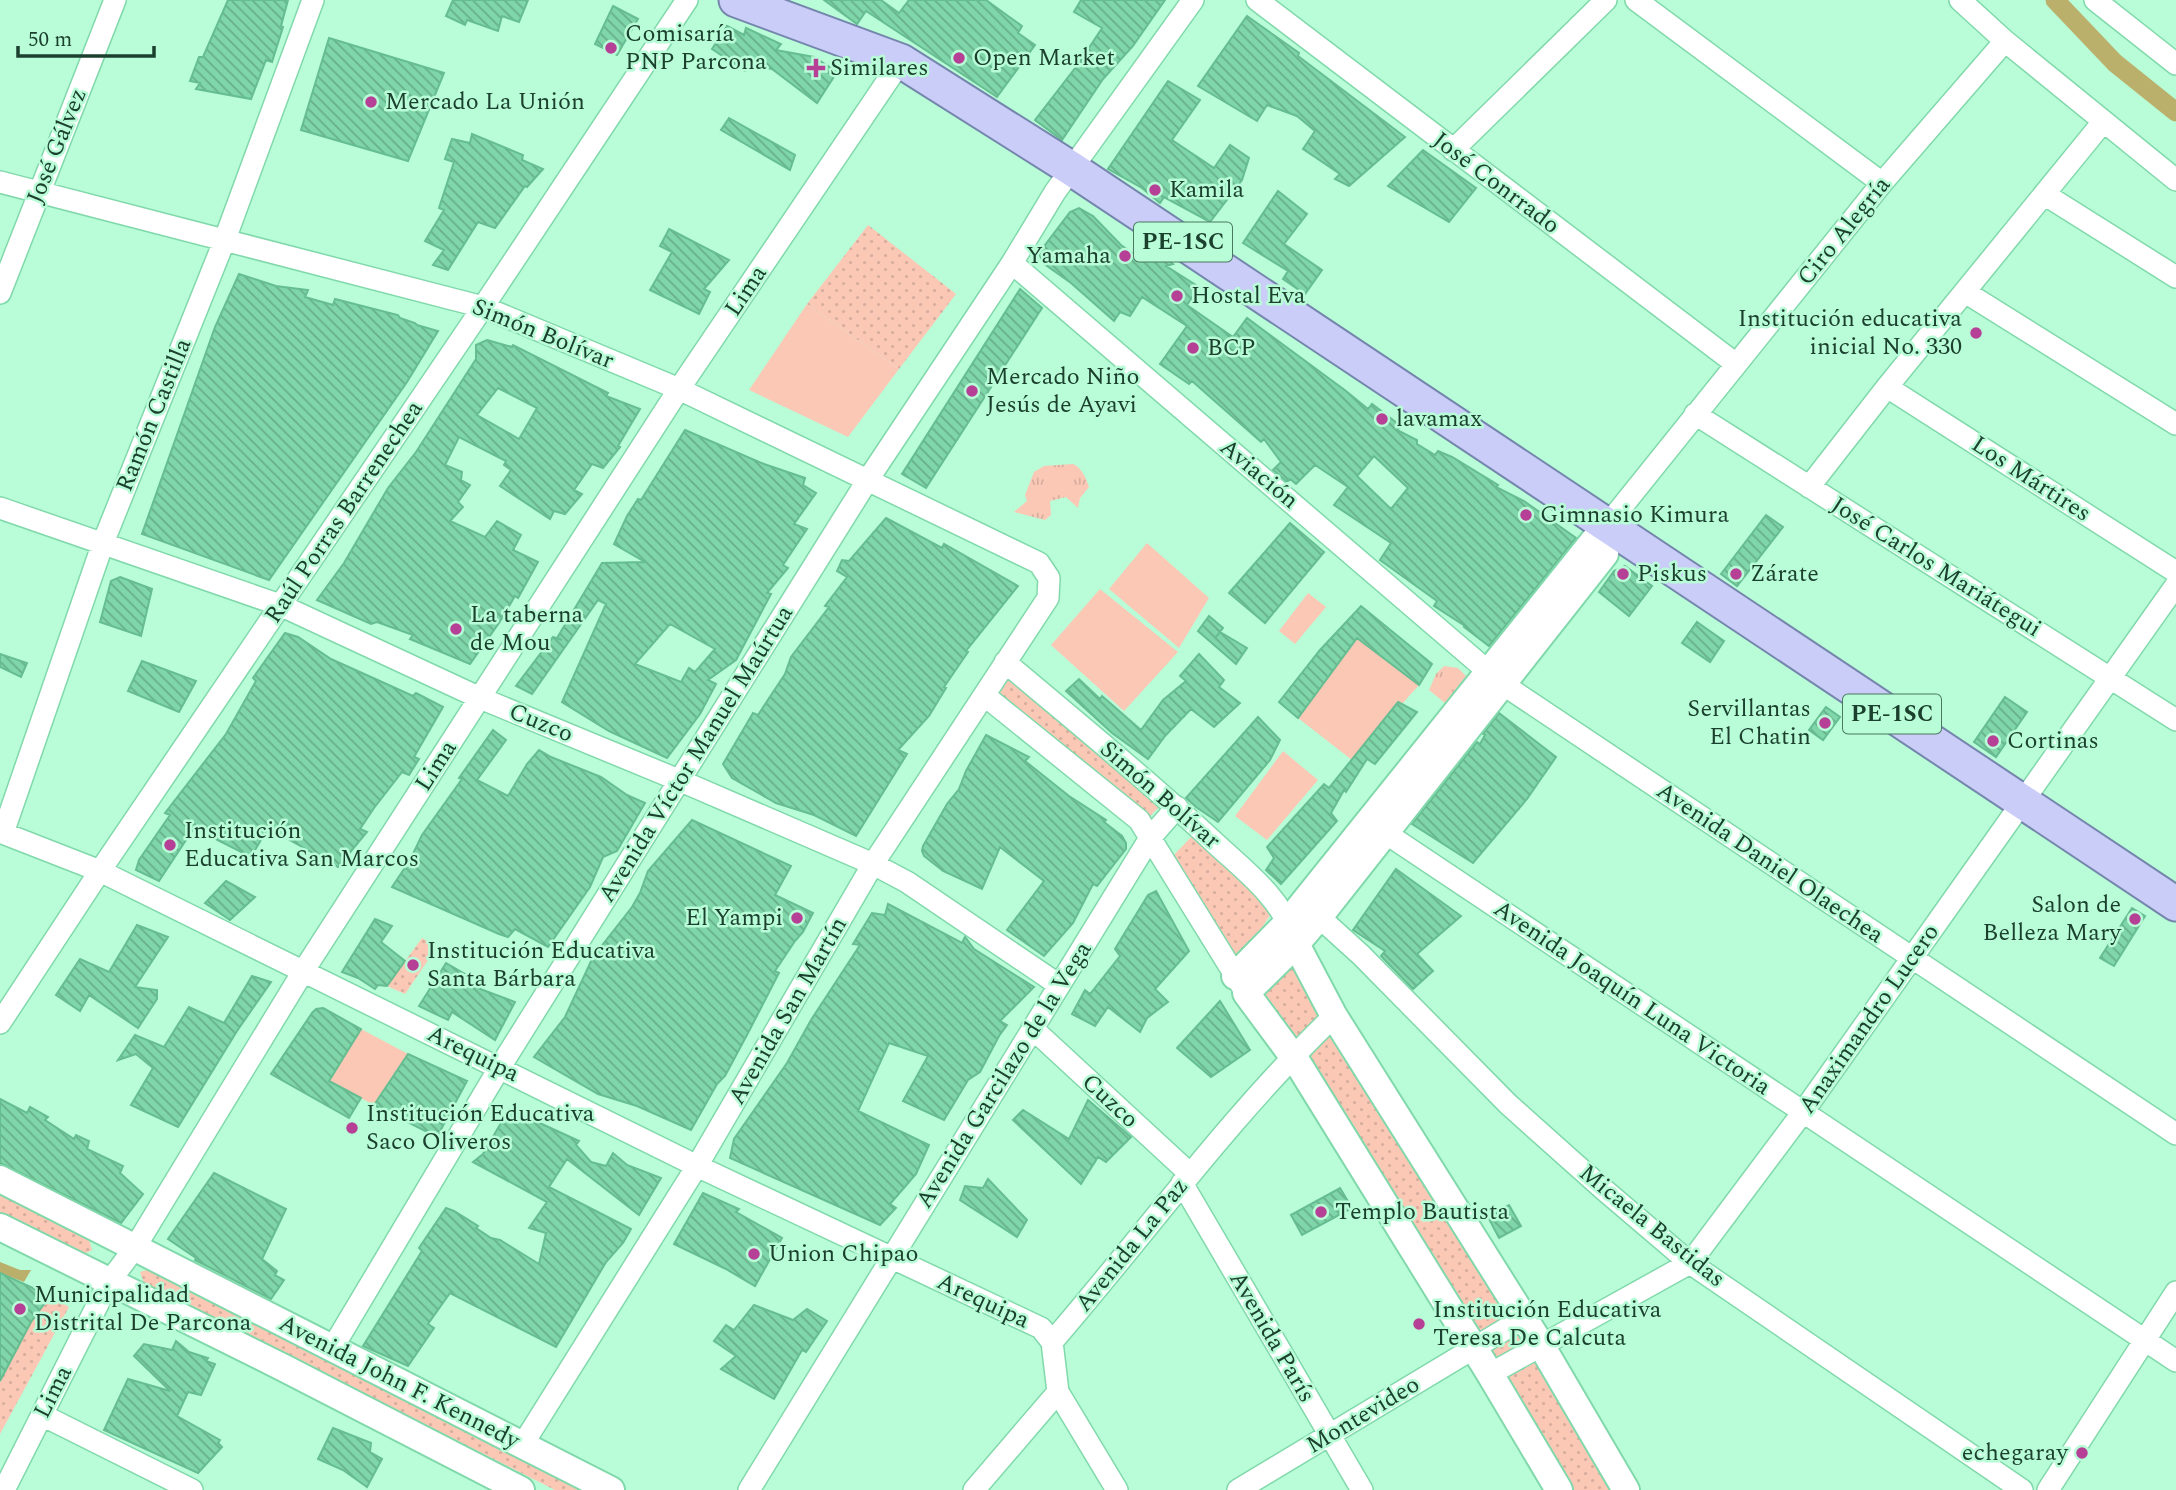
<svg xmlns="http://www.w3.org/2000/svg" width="2176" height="1490" viewBox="0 0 2176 1490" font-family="Spectral,serif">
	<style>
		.grass { fill: url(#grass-tufts) }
		.park { fill: url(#park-dots) }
		.pitch { fill: #fcc8b6 }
		.water { fill: url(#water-ripples) }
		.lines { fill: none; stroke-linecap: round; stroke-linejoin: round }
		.canal { stroke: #bbb06b; stroke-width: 19 }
		.building { fill: url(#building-back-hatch); stroke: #66bd91; stroke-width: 2; fill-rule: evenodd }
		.minor-casing { stroke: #81d9ab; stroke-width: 24 }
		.tertiary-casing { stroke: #81d9ab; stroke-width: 30 }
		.primary-casing { stroke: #7586ad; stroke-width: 37 }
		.minor { stroke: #fff; stroke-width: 21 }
		.tertiary { stroke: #fff; stroke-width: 26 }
		.primary { stroke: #cacdf7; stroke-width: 33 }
		.poi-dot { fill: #b74097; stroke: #b8fdd7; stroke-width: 2.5 }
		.labels { text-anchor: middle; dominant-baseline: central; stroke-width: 5; stroke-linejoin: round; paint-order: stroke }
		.shield { fill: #b8fdd7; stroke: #4a7961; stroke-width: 2 }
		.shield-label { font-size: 23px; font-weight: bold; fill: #1b402e }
		.poi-label { font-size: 24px; fill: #1b402e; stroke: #b8fdd7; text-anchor: start }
		.street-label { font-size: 24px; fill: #1b402e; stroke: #b8fdd7 }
	</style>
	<defs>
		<pattern id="grass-tufts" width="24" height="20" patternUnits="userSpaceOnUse" patternTransform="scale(1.75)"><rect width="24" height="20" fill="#fcc8b6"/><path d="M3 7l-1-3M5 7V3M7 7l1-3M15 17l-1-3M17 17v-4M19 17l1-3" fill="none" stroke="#d7ad9d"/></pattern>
		<pattern id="park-dots" width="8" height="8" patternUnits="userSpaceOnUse" patternTransform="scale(1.75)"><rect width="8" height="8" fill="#fcc8b6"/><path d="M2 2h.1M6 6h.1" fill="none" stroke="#d7ad9d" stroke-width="1.8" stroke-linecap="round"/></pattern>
		<pattern id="water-ripples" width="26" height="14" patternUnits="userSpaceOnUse" patternTransform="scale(1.75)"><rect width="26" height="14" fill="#bbb06b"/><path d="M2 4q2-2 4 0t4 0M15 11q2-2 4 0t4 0" fill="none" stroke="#979158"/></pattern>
		<pattern id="building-back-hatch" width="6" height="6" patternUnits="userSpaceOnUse" patternTransform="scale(1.75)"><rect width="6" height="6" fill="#7fd6a9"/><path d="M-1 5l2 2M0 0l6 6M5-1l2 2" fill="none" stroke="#67af8a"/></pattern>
	</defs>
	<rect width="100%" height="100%" fill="#b8fdd7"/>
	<!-- grass -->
	<path class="grass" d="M1073,464C1082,468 1086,478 1089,487L1080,498L1078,508L1066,497L1050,501L1051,515L1045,520L1014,512L1027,501L1025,495L1034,472L1044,466Z
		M1444,666L1458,668L1466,676L1445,703L1429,690L1436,674Z"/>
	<!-- park -->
	<path class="park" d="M868,225L956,294L899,369L807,304Z
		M1010,676L1163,803L1150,816L998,696Z
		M1195,833L1274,909L1240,962L1225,946L1170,859Z
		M422,938L437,947L405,994L387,986Z
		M1296,944L1619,1490H1555L1246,994Z
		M0,1188L88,1236L92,1250L82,1255L0,1214Z
		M154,1268L595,1490H555L144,1283L140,1272Z
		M50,1296L69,1307L0,1434V1381L31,1322Z"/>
	<!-- pitch -->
	<path class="pitch" d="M807,304L899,369L848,437L749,390Z
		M1147,543L1209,598L1179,648L1109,589Z
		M1100,589L1178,652L1124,711L1051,645Z
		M1308,593L1326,607L1295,644L1279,631Z
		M1361,632L1362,642L1419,685L1352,760L1298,718Z
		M1283,751L1318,780L1267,840L1235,816Z
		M361,1029L408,1054L374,1105L328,1081Z"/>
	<!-- water -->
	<path class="water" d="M0,1262L20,1270H31L24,1282L0,1273Z"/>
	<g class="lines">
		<!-- canal -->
		<path class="canal" d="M2055,0L2115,63L2176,112"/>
	</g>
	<!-- building -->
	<path class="building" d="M228,0H288L281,26L283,27L272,62L266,60L251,99L196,89L200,83L190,81L199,57H203Z
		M453,0H528L519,22L502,16L498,31L467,20L465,25L446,16Z
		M824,0H881L899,13L909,0H986L1022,26L1018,33L1035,45L997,97L866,11L857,24Z
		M1081,0H1165L1133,46L1103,79L1062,140L1035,120L1079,63L1102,28L1074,12Z
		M613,6L638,19L617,55L595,44Z
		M1247,16L1299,53L1298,56L1405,137L1349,186L1335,179L1340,174L1303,149L1315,131L1297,116L1267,105L1257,121L1198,86Z
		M727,26L744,35L746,28L781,44L776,50L814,57L837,72L817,103L772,69L752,65L745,71L712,49Z
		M329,38L444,73L408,161L301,130Z
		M1168,81L1200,100L1172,140L1214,168L1230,145L1249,158L1242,180L1210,222L1164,197L1160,203L1142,188L1108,169Z
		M729,118L795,155L790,170L721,130Z
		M472,134L523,155L522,160L543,169L527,187L525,186L495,228L478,222L448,270L433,265L444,250L425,241L444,210L439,208L454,162L445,159L452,139L470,143Z
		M1423,150L1476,188L1449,222L1388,186Z
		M1278,191L1307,214L1284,244L1322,270L1305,294L1283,279L1288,271L1243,243Z
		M1079,208L1093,216L1121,245L1135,255L1146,241L1151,245L1173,264L1166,266L1199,287L1187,305L1233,337L1247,318L1346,391L1368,409L1372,404L1401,426L1397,430L1417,440V444L1435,455L1438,451L1452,457L1498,485L1496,487L1524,501L1576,538L1489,646L1464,627L1465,626L1434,606L1437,601L1380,560L1391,543L1334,505L1348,487L1315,465L1296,484L1290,479L1287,482L1273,470L1281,462L1264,439L1261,442L1192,381L1189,384L1160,364L1187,326L1142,297L1130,316L1120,312L1114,321L1071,283L1043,263L1039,253L1070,212ZM1374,456L1408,488L1391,509L1357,476Z
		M669,229L729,260L704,289L710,292L699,314L650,290L672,252L660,246Z
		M239,274L276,286L308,290L305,297L333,305L335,299L398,315L400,318L415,323L417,325L438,331L407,382L269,580L142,534L215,327Z
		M1020,289L1042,308L926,488L902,474Z
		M487,340L512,347L513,345L608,393L606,396L640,409L618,446L620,447L603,468L592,464L574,490L582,494L565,514L554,511L550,519L500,486L511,470L504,465L506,461L459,437L445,465L462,472L461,480L470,485L458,502L463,507L450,521L485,537L497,521L521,535L513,550L538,562L518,598L515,596L499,623L470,664L410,639L413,635L377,622L371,624L317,600L344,563L388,488L416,452L476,359V345ZM498,388L537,408L519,439L477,415Z
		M685,430L764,464L805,478L803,485L816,493L794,524L807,529L783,565L788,568L767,593L771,594L736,660L708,680L716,684L700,714L667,758L609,731L562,702L606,604L598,600L532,694L516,686L553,637L562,640L557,638L602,563L645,562L614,544L627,516L638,499L641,500ZM670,624L715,649L695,672L689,668L681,682L635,664Z
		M1766,515L1783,527L1737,586L1721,574Z
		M886,518L942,548L944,544L1018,586L966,651L968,652L944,687L946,688L929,716L898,750L907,754L856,836L814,815L776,803L732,778L723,764L753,713L758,715L785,674L791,657L829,607L825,606L847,577L837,571L842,560L849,561Z
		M1290,523L1324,552L1265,623L1229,593Z
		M1625,566L1652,586L1629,616L1599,592L1614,571Z
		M120,577L152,589L141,636L100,622L111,581Z
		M1361,606L1432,664L1419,685L1357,638L1298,718L1279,702L1320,650Z
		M1209,616L1223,628L1215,638L1220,632L1247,648L1236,664L1198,631Z
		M1697,622L1724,641L1710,662L1682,643Z
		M285,633L298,637L331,659L413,696L416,693L443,707L414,757L419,759L409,775L402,772L374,808L360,829L367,832L338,867L268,828L251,857L194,828L159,881L136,870L139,860L170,815L165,813L226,734L256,681L253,678Z
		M0,654L27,663L21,677L0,667Z
		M1199,654L1224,680L1219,687L1240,703L1214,727L1191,709L1165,736L1148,759L1112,733L1066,691L1079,679L1100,699L1102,696L1141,730L1163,700L1186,681L1180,676Z
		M142,661L196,681L179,712L128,691Z
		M2005,697L2027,712L1996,757L1974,742Z
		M1398,702L1417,712L1375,764L1367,759L1346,792L1344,790L1331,813L1337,821L1281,884L1266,870L1274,858L1267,847L1324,784L1329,788Z
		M1826,707L1840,717L1823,740L1809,730Z
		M1499,713L1556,757L1527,799L1473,863L1412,824L1477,742L1480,744L1485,735L1483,734Z
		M1258,717L1280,740L1270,760L1218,822L1196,807L1186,798Z
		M493,730L506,740L477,780L508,796L527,764L539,750L551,757L601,777L627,795L645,803L617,851L603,857L590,887L548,947L515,929L508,937L499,934L392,887L410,860L422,835L462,779L459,778Z
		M986,735L1029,757L1025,761L1069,796L1106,820L1104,822L1122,836L1126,843V849L1097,886L1093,884L1073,923L1044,956L1007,930L1044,881L1000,847L982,889L943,871L924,856L922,851L923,846L947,804L959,789L966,771Z
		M692,820L791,866L775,895L813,913L803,932L795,941L775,971L779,973L748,1033L725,1076L717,1084L691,1130L637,1106L598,1094L534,1057L565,1017L593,957L632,907L640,893L648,871Z
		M1396,869L1461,916L1417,954L1433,971L1413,989L1381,956L1385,951L1353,930Z
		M226,881L255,897L230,920L205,903Z
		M1156,891L1189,951L1155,989L1168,1002L1147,1018L1140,1032L1108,1007L1095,1026L1072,1014L1085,990L1090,994L1120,956L1115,949L1148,895Z
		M888,904L962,943L965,937L974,949L1034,987L1000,1021L1007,1025L999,1036L980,1072L968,1080L944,1120L903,1101L928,1056L889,1043L858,1111L929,1145L916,1174L890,1204L896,1208L880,1225L730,1158L734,1139L787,1063L811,1020L860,945L853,944L872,913L885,915Z
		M2132,908L2145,916L2114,966L2100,958Z
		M375,919L392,926L381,942L405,961L387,986L378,985L375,989L358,978L342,972Z
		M137,925L168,937L135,987L157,990V999L138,1028L89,995L80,1011L56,995L80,959L109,972Z
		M446,963L470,977L467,984L515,1002L495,1040L452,1012L448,1020L419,1006Z
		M252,976L271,982L237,1031L178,1127L131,1105L153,1068L136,1054L118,1060L135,1035L164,1047L189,1007L224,1023Z
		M1220,1001L1250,1050L1211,1077L1177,1048Z
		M323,1008L361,1029L329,1081L361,1098L349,1118L271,1074L312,1013L316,1009Z
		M408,1054L467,1081L437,1137L374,1105Z
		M0,1099L27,1113L30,1107L48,1117L45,1120L74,1139L76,1135L89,1141L87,1149L123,1166L120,1173L143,1194L121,1223L0,1163Z
		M1088,1100L1131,1137L1106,1162L1098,1157L1081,1184L1013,1120L1023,1110L1069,1139Z
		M509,1109L579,1141L576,1145L591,1162L606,1166L613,1153L627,1165L661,1178L639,1215L567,1159L549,1187L631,1229L623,1243L606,1262L556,1347L450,1293L428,1324L434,1328L408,1366L363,1346L422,1251L419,1248L446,1208L454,1211L478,1226L476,1228L491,1238L500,1240L539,1264L546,1233L529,1228L547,1202L473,1162L483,1154Z
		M214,1173L286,1209L262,1259L277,1271L275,1275L284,1280L271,1299L195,1260L196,1258L168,1239Z
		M988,1179L1027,1220L1017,1237L960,1200L965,1186L983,1188Z
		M1340,1188L1352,1208L1302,1235L1291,1215Z
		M703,1193L739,1209L736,1212L782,1238L755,1286L726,1269L674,1244Z
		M1509,1205L1521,1226L1499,1238L1488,1217Z
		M0,1273L50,1296L31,1322L0,1381Z
		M754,1305L793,1320L807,1309L827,1321L806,1352L802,1350L774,1399L721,1369L736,1356L714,1341L726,1325L734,1330Z
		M176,1341L189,1352L208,1358L206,1361L215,1364L201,1395L188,1392L177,1416L220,1440L218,1443L222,1447L198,1473L104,1430L128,1379L170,1391L134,1356L144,1344L172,1350Z
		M333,1428L371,1443L370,1452L382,1459L367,1487L343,1470L318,1459Z"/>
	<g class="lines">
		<defs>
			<path id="minor" d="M1257,0L1736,364
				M1636,0L1882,183
				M1960,0L2005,41L2176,180
				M2095,0L2176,64
				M1453,150L1606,0
				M0,182L483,307L679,389L1039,563L1049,578L1048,598L873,864L697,1166L523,1444
				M2044,194L2176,277
				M1012,263L1504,685L2176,1134
				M1965,292L2176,424
				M0,293L115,0
				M1887,387L2176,572
				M1695,414L2176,720
				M1809,487L1887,387L2103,122
				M0,508L280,605L480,698L681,781L873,864L907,882L1059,985
				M1608,524L1882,183L2005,41
				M1005,662C1076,722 1148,780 1215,843C1245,871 1279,896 1293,935
				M984,695L1139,820L1243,988
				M1372,824L2176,1361
				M0,832L100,871L697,1166L1041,1328L1052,1342
				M3,833L103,543L225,239L313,0
				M1319,917L1361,955L1508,1104L1602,1188L1690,1263L2022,1490
				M0,1023L100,871L483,307L687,0
				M1032,1028L1189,1173
				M1182,1183L1362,1490
				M333,1347L500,1067L867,481L1012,263L1055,192L1193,0
				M1490,1374L1690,1263L1803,1112L2176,585
				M1058,1392L1117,1490
				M42,1415L192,1490
				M4,1490L109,1282L134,1249L304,970L679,389L901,61
				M749,1490L1150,838L1177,807
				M974,1490L1058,1392L1052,1342C1146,1233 1230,1116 1334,1016
				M1238,1490L1524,1318
				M2048,1490L2176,1292"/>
			<path id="tertiary" d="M1296,944L1334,1016L1541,1345L1626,1490
				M1235,976L1288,922L1600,533
				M0,1179L611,1490
				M0,1227L284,1368L521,1490
				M1559,1490L1490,1374L1297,1062L1246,993L1296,944L1319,917L1605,554L1608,524"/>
			<path id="primary" d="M736,0L901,61L1072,169L2176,904"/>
		</defs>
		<!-- minor casing -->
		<use href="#minor" class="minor-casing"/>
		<!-- tertiary casing -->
		<use href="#tertiary" class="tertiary-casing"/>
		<!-- primary casing -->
		<use href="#primary" class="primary-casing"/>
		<!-- minor -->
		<use href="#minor" class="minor"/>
		<!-- tertiary -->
		<use href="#tertiary" class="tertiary"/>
		<!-- primary -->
		<use href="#primary" class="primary"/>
	</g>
	<!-- markers -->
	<g class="poi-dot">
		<circle cx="611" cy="48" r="7"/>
		<circle cx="959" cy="58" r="7"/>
		<path d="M812.5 57.5h7v7h7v7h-7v7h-7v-7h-7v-7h7z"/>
		<circle cx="371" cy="102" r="7"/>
		<circle cx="1155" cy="190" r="7"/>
		<circle cx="1125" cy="256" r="7"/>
		<circle cx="1177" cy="296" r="7"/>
		<circle cx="1976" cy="333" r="7"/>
		<circle cx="1193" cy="348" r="7"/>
		<circle cx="972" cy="391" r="7"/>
		<circle cx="1382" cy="419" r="7"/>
		<circle cx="1526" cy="515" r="7"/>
		<circle cx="1623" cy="574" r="7"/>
		<circle cx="1736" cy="574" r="7"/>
		<circle cx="456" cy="629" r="7"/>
		<circle cx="1825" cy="723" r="7"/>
		<circle cx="1993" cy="741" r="7"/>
		<circle cx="170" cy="845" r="7"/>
		<circle cx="797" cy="918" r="7"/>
		<circle cx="2135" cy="919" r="7"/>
		<circle cx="413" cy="965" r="7"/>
		<circle cx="352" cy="1128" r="7"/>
		<circle cx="1321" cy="1212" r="7"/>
		<circle cx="754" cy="1254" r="7"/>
		<circle cx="20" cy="1309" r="7"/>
		<circle cx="1419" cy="1324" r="7"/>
		<circle cx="2082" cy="1453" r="7"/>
	</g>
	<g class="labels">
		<!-- shield labels -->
		<g class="shield">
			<rect x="1134" y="222.5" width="98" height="39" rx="5"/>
			<rect x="1843" y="694.5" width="98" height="39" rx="5"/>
		</g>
		<g class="shield-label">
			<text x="1183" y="242">PE-1SC</text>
			<text x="1892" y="714">PE-1SC</text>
		</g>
		<!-- poi labels -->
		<g class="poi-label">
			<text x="625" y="34">Comisaría<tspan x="625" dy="28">PNP Parcona</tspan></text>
			<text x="973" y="58">Open Market</text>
			<text x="830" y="68">Similares</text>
			<text x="385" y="102">Mercado La Unión</text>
			<text x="1169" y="190">Kamila</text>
			<text x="1111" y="256" text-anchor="end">Yamaha</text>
			<text x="1191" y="296">Hostal Eva</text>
			<text x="1962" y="319" text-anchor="end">Institución educativa<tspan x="1962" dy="28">inicial No. 330</tspan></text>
			<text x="1207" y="348">BCP</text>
			<text x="986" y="377">Mercado Niño<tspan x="986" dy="28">Jesús de Ayavi</tspan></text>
			<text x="1396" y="419">lavamax</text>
			<text x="1540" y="515">Gimnasio Kimura</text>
			<text x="1637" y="574">Piskus</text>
			<text x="1750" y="574">Zárate</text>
			<text x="470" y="615">La taberna<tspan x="470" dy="28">de Mou</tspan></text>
			<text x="1811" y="709" text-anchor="end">Servillantas<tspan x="1811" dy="28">El Chatin</tspan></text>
			<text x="2007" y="741">Cortinas</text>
			<text x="184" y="831">Institución<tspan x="184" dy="28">Educativa San Marcos</tspan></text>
			<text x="2121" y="905" text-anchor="end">Salon de<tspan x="2121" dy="28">Belleza Mary</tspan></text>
			<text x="783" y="918" text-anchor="end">El Yampi</text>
			<text x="427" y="951">Institución Educativa<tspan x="427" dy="28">Santa Bárbara</tspan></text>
			<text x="366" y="1114">Institución Educativa<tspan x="366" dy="28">Saco Oliveros</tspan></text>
			<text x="1335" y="1212">Templo Bautista</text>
			<text x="768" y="1254">Union Chipao</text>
			<text x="34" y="1295">Municipalidad<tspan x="34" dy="28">Distrital De Parcona</tspan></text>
			<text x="1433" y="1310">Institución Educativa<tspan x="1433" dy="28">Teresa De Calcuta</tspan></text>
			<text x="2068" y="1453" text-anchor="end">echegaray</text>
		</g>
		<!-- street labels -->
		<g class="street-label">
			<text transform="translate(57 146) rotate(-68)">José Gálvez</text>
			<text transform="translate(1496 183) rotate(37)">José Conrrado</text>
			<text transform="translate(1844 231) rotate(-51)">Ciro Alegría</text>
			<text transform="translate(746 291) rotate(-56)">Lima</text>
			<text transform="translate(543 334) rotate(22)">Simón Bolívar</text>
			<text transform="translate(154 415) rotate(-68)">Ramón Castilla</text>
			<text transform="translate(1259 474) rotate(40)">Aviación</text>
			<text transform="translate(2031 479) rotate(33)">Los Mártires</text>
			<text transform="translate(344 512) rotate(-56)">Raúl Porras Barrenechea</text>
			<text transform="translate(1936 567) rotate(32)">José Carlos Mariátegui</text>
			<text transform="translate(541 723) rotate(22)">Cuzco</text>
			<text transform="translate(696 754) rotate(-58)">Avenida Víctor Manuel Maúrtua</text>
			<text transform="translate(436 766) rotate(-57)">Lima</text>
			<text transform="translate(1160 795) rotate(41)">Simón Bolívar</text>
			<text transform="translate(1770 863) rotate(34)">Avenida Daniel Olaechea</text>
			<text transform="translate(1632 998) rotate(34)">Avenida Joaquín Luna Victoria</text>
			<text transform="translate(788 1011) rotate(-60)">Avenida San Martín</text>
			<text transform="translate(1869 1019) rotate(-55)">Anaximandro Lucero</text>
			<text transform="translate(473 1054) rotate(26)">Arequipa</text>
			<text transform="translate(1004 1075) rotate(-58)">Avenida Garcilazo de la Vega</text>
			<text transform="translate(1110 1101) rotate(43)">Cuzco</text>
			<text transform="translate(1652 1226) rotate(39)">Micaela Bastidas</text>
			<text transform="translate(1132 1245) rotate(-51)">Avenida La Paz</text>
			<text transform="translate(983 1301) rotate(25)">Arequipa</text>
			<text transform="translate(1272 1337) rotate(60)">Avenida París</text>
			<text transform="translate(399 1382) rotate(27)">Avenida John F. Kennedy</text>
			<text transform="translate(53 1392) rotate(-63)">Lima</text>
			<text transform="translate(1363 1415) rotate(-31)">Montevideo</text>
		</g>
	</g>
	<!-- scale -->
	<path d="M18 46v10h136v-10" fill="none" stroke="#1b402e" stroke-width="3.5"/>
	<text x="28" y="46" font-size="21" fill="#1b402e" stroke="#b8fdd7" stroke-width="5" paint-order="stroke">50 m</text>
</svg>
